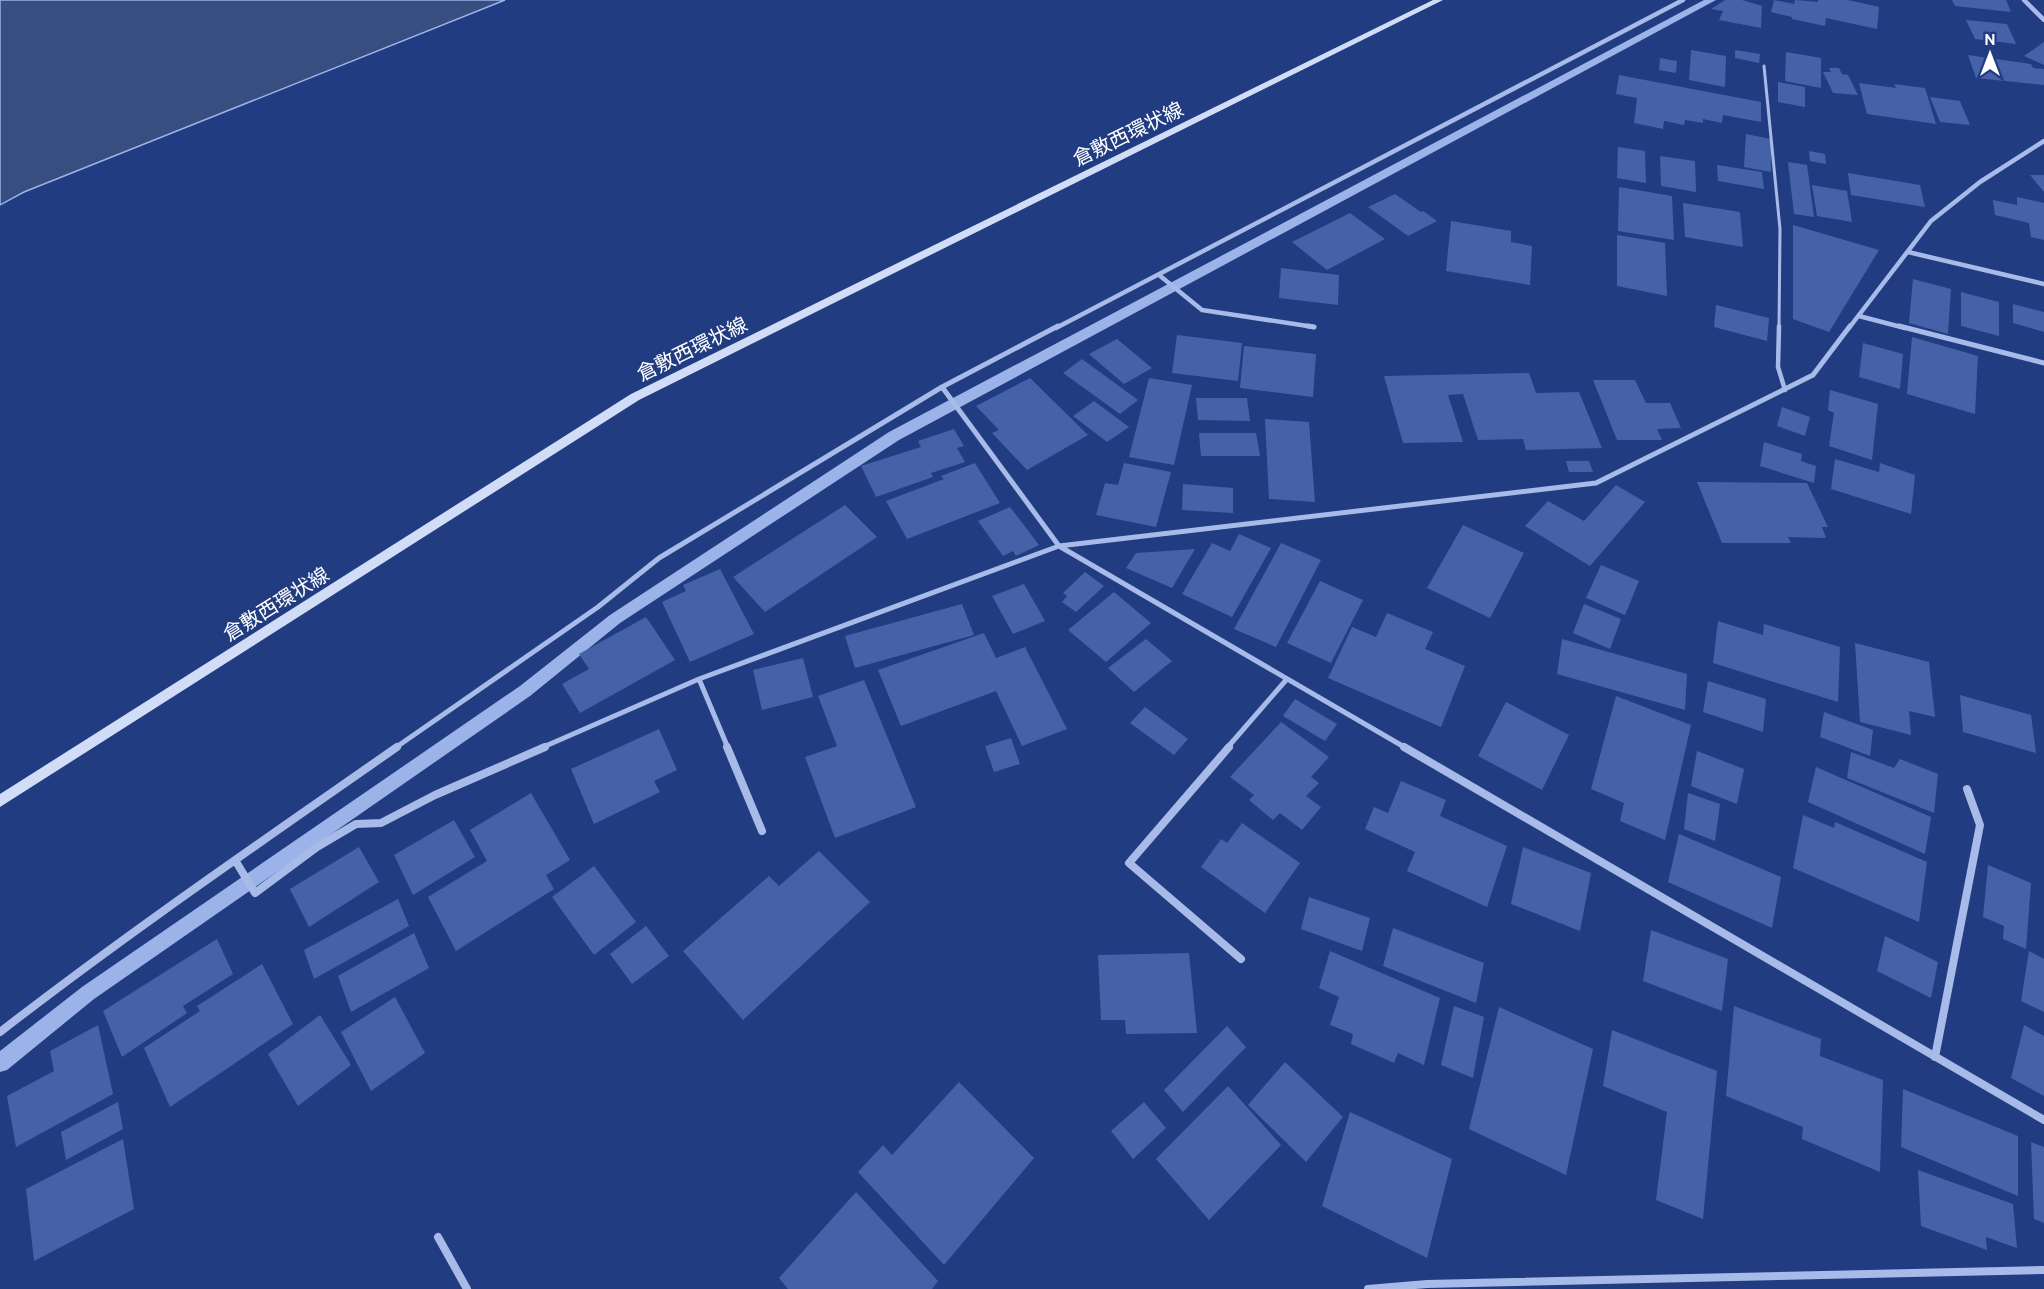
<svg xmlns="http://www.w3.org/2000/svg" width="2044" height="1289" viewBox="0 0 2044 1289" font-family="Cabin,'Noto Sans JP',sans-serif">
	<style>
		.water { fill: #384d80; stroke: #9bb3e9; stroke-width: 1.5 }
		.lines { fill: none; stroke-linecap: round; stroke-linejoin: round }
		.stream { fill: #9bb3e9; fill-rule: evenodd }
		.building { fill: #4562a9 }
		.service-far1 { stroke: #a7bae8; stroke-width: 3 }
		.service { stroke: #a7bae8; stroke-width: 4.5 }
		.minor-far2 { stroke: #a7bae8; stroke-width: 4.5 }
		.minor-far1 { stroke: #a7bae8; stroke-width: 5 }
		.minor { stroke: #a7bae8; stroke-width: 8 }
		.secondary { fill: #d1dcf7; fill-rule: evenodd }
		.labels { text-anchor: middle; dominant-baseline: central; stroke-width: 4.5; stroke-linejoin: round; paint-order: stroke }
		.street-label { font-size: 20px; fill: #fff; stroke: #213c81 }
	</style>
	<rect width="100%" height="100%" fill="#213c81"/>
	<!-- water -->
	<path class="water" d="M0,0H505L24,192L0,205Z"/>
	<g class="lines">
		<!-- stream -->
		<path class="stream" d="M1704,0H1716L899,440L620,623L530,696L94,999L7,1070L0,1072V1051L82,987L520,686L610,615L889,432Z"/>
	</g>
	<!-- building -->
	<path class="building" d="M1725,0H1742L1762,6L1761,28L1719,20L1723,11L1711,9Z
		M1774,0L1794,4L1795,0L1818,2V0H1848L1879,7L1877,29L1826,18L1825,26L1792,19V17L1771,12Z
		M1952,0H2006L2011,12L1955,6Z
		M1966,20L2007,24L2016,44L1975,39Z
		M2044,42V65L2024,56Z
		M1691,50L1726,56L1725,87L1689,80Z
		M1735,50L1760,54L1759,63L1735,58Z
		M1786,52L1821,58V88L1785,81Z
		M1968,55L2031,64L2033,68L2044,69V85L1976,78Z
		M1660,58L1677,61L1676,73L1659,70Z
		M1829,68H1839L1842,74L1848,75L1858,95L1833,93L1823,72H1831Z
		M1619,75L1761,102V122L1723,115L1722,123L1703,119V123L1685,120L1684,125L1664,121L1663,129L1634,123L1637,98L1616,94Z
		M1778,82L1805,87V107L1778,102Z
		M1859,83L1896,88L1894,84L1925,88L1936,124L1867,114Z
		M1930,97L1960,101L1970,125L1940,122Z
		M1746,134L1771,139V172L1744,167Z
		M1618,147L1645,151L1646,183L1617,178Z
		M1809,151L1825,154L1826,164L1810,161Z
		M1660,156L1695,161L1696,192L1661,186Z
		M1788,162L1807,165L1814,217L1794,214Z
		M1717,165L1762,172L1764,189L1718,181Z
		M1848,173L1920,185L1925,207L1851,195Z
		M2030,175H2044V192Z
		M1812,185L1847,191L1852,222L1817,216Z
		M1619,187L1672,196L1674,240L1618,231Z
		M1395,194L1421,212L1423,211L1437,221L1408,236L1368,207Z
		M2017,197L2044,203V240L2031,237L2029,223L1995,215L1993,200L2017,205Z
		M1683,203L1740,212L1743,247L1685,237Z
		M1350,213L1385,239L1327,270L1292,242Z
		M1451,221L1511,231V242L1532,246L1530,285L1446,271Z
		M1793,225L1879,250L1829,332L1793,319Z
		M1617,235L1665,243L1667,296L1617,286Z
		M1281,268L1339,275L1338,305L1279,298Z
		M1913,279L1951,289L1948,334L1909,323Z
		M1961,292L1999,302V336L1961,326Z
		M2013,304L2044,312V332L2013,323Z
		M1716,305L1769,318L1767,341L1714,327Z
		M1177,335L1242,343L1238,381L1172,373Z
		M1912,337L1978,356L1975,414L1907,394Z
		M1117,339L1152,368L1124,384L1089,354Z
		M1863,343L1903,354L1900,389L1859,377Z
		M1244,346L1316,354L1313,397L1240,388Z
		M1082,359L1138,400L1120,414L1063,373Z
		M1529,373L1536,393L1579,392L1602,448L1526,450L1523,439L1478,440L1463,394L1448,395L1463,442L1403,443L1384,376Z
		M1030,378L1088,435L1027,470L992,433L999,430L976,406Z
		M1149,378L1192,385L1174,465L1129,457Z
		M1593,380H1635L1646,403H1670L1681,428L1657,429L1662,440H1617Z
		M1830,390L1878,404L1872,460L1829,446L1834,413L1828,410Z
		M1196,398H1247L1250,421L1198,420Z
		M1094,401L1129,427L1107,442L1073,416Z
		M1782,407L1810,417L1805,436L1777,426Z
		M1265,419L1309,422L1315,502L1269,499Z
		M954,429L964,446L957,448L965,462L931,473L933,477L876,497L861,466L921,447L918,441Z
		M1199,433H1256L1260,456H1201Z
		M1764,442L1802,454L1801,461L1816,466L1814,483L1760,466Z
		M1835,459L1879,472L1880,463L1915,475L1911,514L1831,489Z
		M1566,461H1589L1593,472H1569Z
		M975,463L1000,503L907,539L886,501L944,479L941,476Z
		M1124,463L1171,472L1156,527L1096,515L1105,483L1118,485Z
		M1697,482L1807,483L1828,527H1822L1826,538L1788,537L1791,543H1722Z
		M1183,484L1233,488V513L1182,510Z
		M1616,485L1645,502L1590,566L1525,526L1548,501L1584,521Z
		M845,505L877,537L765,612L733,577Z
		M1010,507L1039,545L1016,556L1013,551L1003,556L978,521Z
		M1463,525L1524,553L1490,618L1427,588Z
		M1239,534L1271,548L1232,617L1182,594L1212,543L1230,551Z
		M1281,543L1321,560L1276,647L1234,629Z
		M1195,549L1172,588L1126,568L1136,553Z
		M1601,565L1639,581L1625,615L1586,598Z
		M720,569L754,634L690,662L662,602L686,591L683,585Z
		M1085,572L1104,586L1076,612L1062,602L1067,596L1063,593Z
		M1320,581L1363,600L1331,663L1287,643Z
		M1024,584L1045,621L1013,634L992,596Z
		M1114,592L1151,623L1106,662L1068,630Z
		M962,604L974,635L855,668L845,636Z
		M1584,604L1621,619L1610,649L1573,633Z
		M1387,613L1433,632L1425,649L1465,666L1441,727L1328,678L1352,627L1376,637Z
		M646,617L675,660L580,713L562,684L589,669L579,654Z
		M1718,621L1763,635L1764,624L1840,647L1838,702L1713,663Z
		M984,633L996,658L1025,647L1067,729L1022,746L996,691L901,726L878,670Z
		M1146,639L1172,661L1134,692L1108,668Z
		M1562,639L1687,674L1685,710L1557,674Z
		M1855,643L1929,662L1935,717L1909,711L1911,735L1860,722Z
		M803,658L813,697L762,710L753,670Z
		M864,680L916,807L835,838L805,757L837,746L818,696Z
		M1708,681L1766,699L1763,732L1703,712Z
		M1960,695L2031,715L2036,753L1963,732Z
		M1616,696L1691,725L1665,840L1620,821L1624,803L1591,789Z
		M1295,699L1337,724L1325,741L1283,716Z
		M1506,702L1569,735L1542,790L1478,756Z
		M1145,707L1188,739L1174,755L1130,723Z
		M1824,712L1873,730L1870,756L1820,737Z
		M1281,722L1329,757L1311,777L1319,783L1306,796L1321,807L1302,830L1280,813L1273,820L1249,800L1254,795L1230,777Z
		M659,729L677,770L654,781L660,792L594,824L571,769Z
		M1011,738L1020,764L994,772L985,746Z
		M1697,751L1744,769L1737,804L1691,786Z
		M1851,752L1894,768L1900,759L1938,774L1934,813L1847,778Z
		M1816,767L1931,817L1925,854L1808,802Z
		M1401,781L1446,800L1440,816L1507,846L1487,907L1407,871L1415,852L1365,829L1374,807L1388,813Z
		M531,793L570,860L546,875L554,889L456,951L428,897L487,861L470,830Z
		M1688,793L1720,804L1715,841L1684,829Z
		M1803,815L1834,828L1835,822L1927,862L1919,922L1793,868Z
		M454,820L475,857L413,895L394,855Z
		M1242,823L1300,863L1265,913L1201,867L1221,839L1227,843Z
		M1679,834L1781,877L1772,928L1668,882Z
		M359,847L379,882L309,927L290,889Z
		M1523,847L1591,873L1580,931L1511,904Z
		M819,851L870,902L743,1020L683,951L769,876L779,886Z
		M1988,865L2031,883L2026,949L2003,939L2004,926L1983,917Z
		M594,866L636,922L594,955L552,897Z
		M1309,897L1370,918L1362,951L1301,929Z
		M398,899L409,926L314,979L304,950Z
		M646,926L669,956L632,984L610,954Z
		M1393,928L1484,963L1476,1003L1383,966Z
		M1651,930L1728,959L1722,1011L1643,981Z
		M414,933L429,968L351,1012L338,976Z
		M1885,936L1938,962L1931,998L1877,971Z
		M217,939L233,974L183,1006L187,1013L122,1057L103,1011Z
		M1330,951L1440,998L1424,1065L1398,1053L1394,1063L1351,1044L1353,1034L1330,1025L1339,997L1319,988Z
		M2029,951L2044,959V1012L2021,1001Z
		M1189,953L1197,1033L1126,1034L1125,1020H1101L1098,955Z
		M262,964L293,1024L170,1107L144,1048L200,1011L197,1006Z
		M395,997L425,1053L371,1091L341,1032Z
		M1454,1006L1484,1017L1473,1078L1441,1065Z
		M1734,1006L1821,1039L1820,1056L1883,1080L1880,1172L1802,1139L1803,1127L1726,1096Z
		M1499,1007L1593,1049L1566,1175L1469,1129Z
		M320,1015L351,1065L298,1106L268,1054Z
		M98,1025L113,1094L16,1147L7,1096L54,1071L50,1051Z
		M2024,1025L2044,1036V1096L2011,1078Z
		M1227,1026L1246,1047L1183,1112L1164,1090Z
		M1612,1030L1717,1071L1703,1219L1656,1200L1667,1112L1603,1086Z
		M1285,1062L1343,1117L1306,1162L1248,1105Z
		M959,1082L1034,1158L944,1265L858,1172L883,1145L892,1155Z
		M1228,1086L1281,1145L1209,1220L1156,1159Z
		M1903,1089L2018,1136V1196L1901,1147Z
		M118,1102L123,1129L66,1160L61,1132Z
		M1144,1102L1166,1128L1133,1159L1111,1131Z
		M1350,1112L1452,1159L1427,1258L1322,1206Z
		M123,1139L134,1209L34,1261L26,1189Z
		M2031,1142L2044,1147V1223L2034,1219Z
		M1918,1170L2013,1204L2017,1248L1986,1237L1987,1250L1921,1226Z
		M856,1192L938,1281L932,1289H788L779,1278Z"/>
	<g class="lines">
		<!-- service-far1 -->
		<path class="service-far1" d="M1764,66L1780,229L1779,328"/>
		<!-- service -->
		<path class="service" d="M1779,326L1778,367L1785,390"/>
		<!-- minor-far2 -->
		<path class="minor-far2" d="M2024,0L2044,20
			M1908,252L2044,284
			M1159,275L1202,310L1314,327
			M1859,316L1905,328
			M1056,328L1683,0
			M1849,328L1931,221L1980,182L2044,141"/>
		<!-- minor-far1 -->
		<path class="minor-far1" d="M1308,326L1314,327
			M1899,326L2044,363
			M942,387L1059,546L1406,748
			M699,679L728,748
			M395,748L598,607L659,558L942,387L1058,326
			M541,748L699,679L1059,546L1596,483L1813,375L1850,326
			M1227,748L1287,679"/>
		<!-- minor -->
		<path class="minor" d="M727,747L762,831
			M1229,747L1129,863L1241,959
			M1404,747L2044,1120
			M235,860L255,893L317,847L356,824L381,823L435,795L545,747
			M0,1032C129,932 264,840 397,747
			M1935,1057L1980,825L1967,789
			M438,1237L467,1289
			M1368,1289L1427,1284L2044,1270"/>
		<!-- secondary -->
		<path class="secondary" d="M1433,0H1443L639,400L0,807V794L631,394Z"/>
	</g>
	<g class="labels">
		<!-- street labels -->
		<g class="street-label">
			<text transform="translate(1128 134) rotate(-26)">倉敷西環状線</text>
			<text transform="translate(692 349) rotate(-26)">倉敷西環状線</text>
			<text transform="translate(276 604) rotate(-32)">倉敷西環状線</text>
		</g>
	</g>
	<!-- north arrow -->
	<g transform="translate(1990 54)" stroke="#213c81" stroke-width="4.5" paint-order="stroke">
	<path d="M0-4.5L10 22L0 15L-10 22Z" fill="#ffffff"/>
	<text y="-9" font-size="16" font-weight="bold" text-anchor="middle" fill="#ffffff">N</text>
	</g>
</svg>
